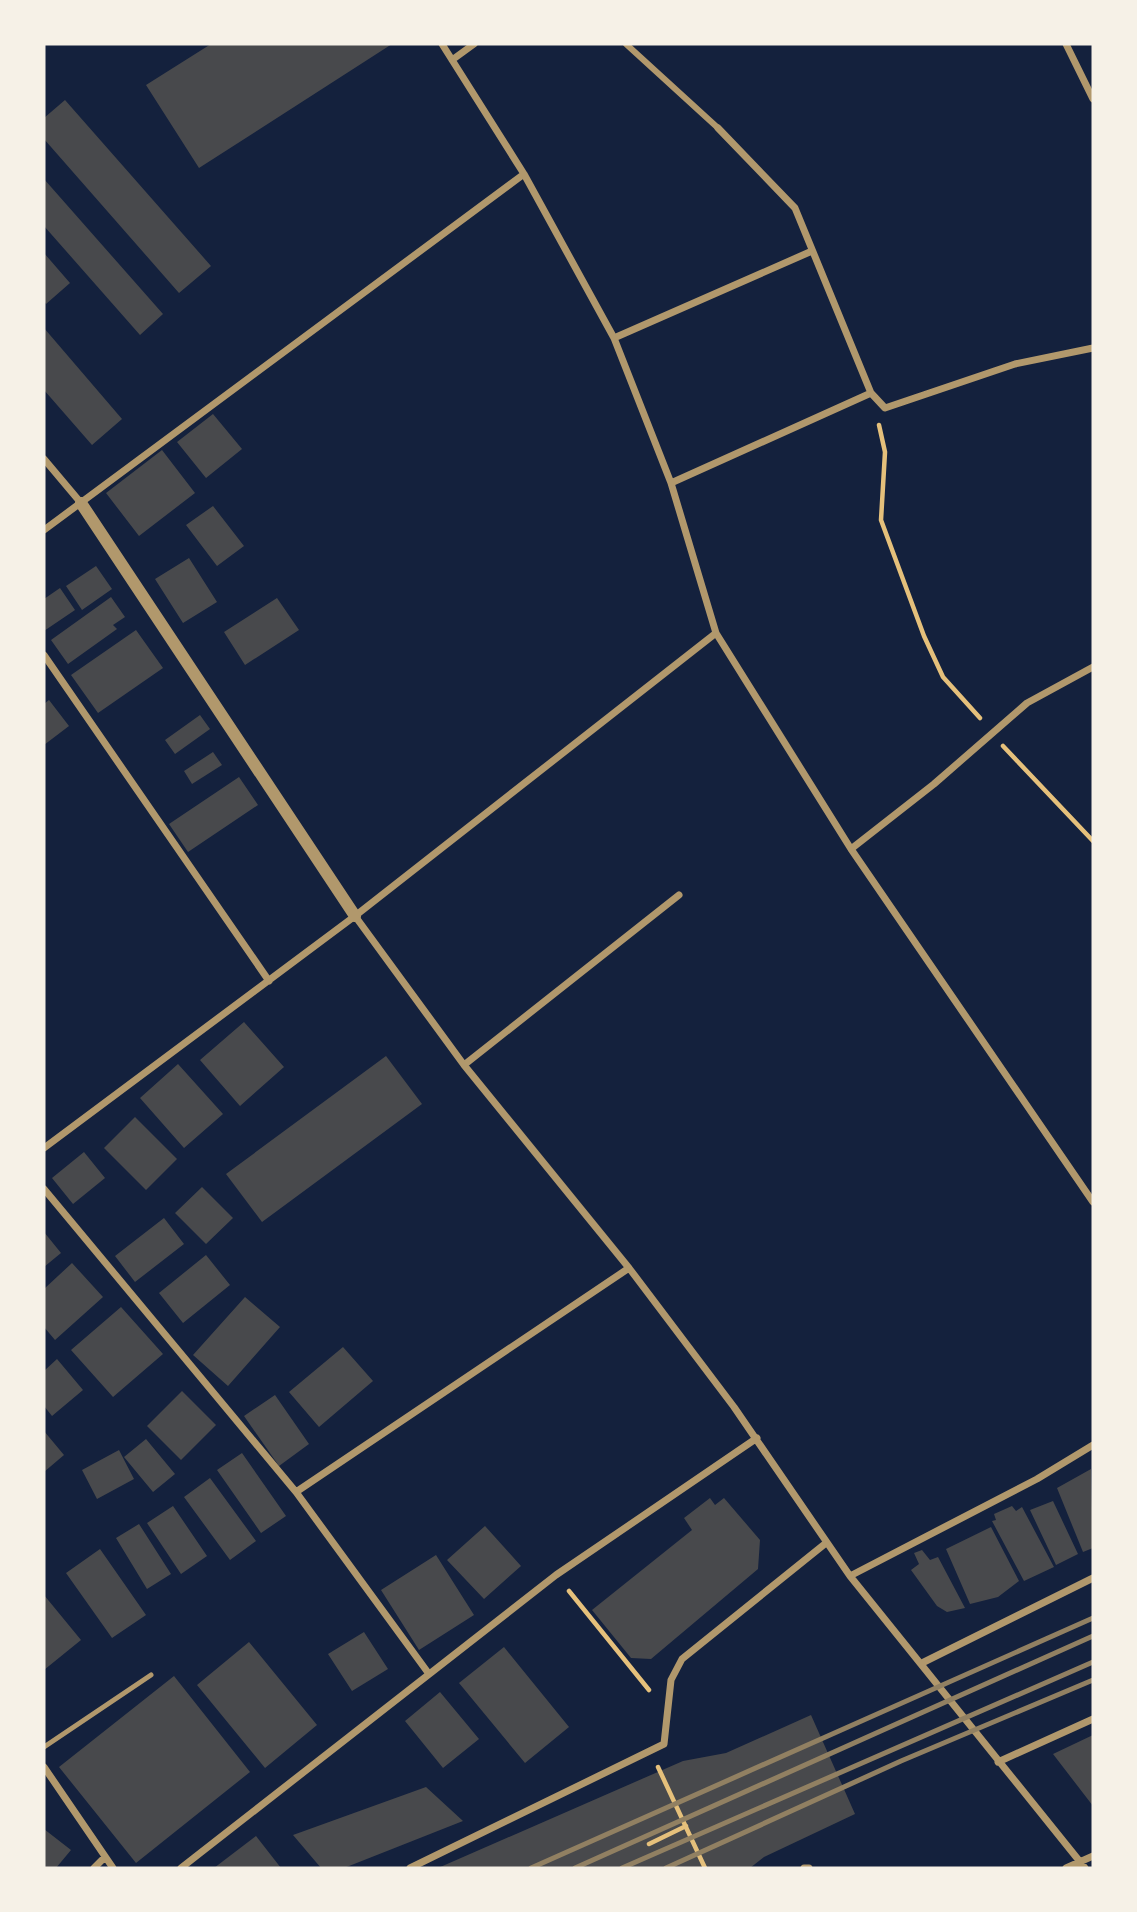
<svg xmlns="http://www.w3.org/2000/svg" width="1137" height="1912" viewBox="0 0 1137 1912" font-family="Ubuntu,sans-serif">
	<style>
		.building { fill: #48494c }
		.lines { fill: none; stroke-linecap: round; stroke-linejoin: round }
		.path { stroke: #e5c07b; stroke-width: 4.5 }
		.service { stroke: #b1986c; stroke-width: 5 }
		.pedestrian { stroke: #b1986c; stroke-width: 6 }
		.minor { stroke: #b1986c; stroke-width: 7 }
		.tertiary { stroke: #b1986c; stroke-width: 12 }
		.rail { stroke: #918062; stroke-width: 5 }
	</style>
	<rect width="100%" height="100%" fill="#14213d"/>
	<!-- building -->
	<path class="building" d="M211,44H392L199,168L146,85Z
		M65,100L211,266L179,293L44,139V118Z
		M44,179L163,314L140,335L44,226Z
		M44,253L70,283L46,304L44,301Z
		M44,328L122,419L92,445L44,390Z
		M213,414L242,449L206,478L177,442Z
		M162,450L195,493L139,536L106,493Z
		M213,506L244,546L217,566L186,525Z
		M189,558L217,602L183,623L155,579Z
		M96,566L112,589L82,610L66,586Z
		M60,588L75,610L44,631V599Z
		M111,597L125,617L113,625L117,629L68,664L51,640Z
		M277,598L299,630L245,665L224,632Z
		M136,630L163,668L98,713L71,675Z
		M49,700L69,726L44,745V704Z
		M200,715L210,729L175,754L165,740Z
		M213,752L222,765L192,784L184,771Z
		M239,777L258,805L188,852L169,824Z
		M244,1022L284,1067L240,1106L200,1060Z
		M386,1056L422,1104L262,1222L226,1174Z
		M178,1064L223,1114L184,1148L140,1098Z
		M135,1117L177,1159L146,1190L104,1148Z
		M84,1152L105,1178L73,1204L52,1178Z
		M202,1187L233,1218L206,1244L175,1213Z
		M164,1218L184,1244L135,1282L115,1256Z
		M44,1232L61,1253L44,1267Z
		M206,1255L230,1285L183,1323L159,1293Z
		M72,1263L103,1297L55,1340L44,1327V1289Z
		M245,1297L280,1327L228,1386L193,1355Z
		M121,1307L163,1354L113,1397L71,1350Z
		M343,1347L373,1381L319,1427L289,1392Z
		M57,1359L83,1390L52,1416L44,1406V1371Z
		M182,1391L216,1425L181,1460L147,1426Z
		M275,1395L309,1444L279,1466L244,1416Z
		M44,1431L64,1455L44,1472Z
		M146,1439L175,1474L153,1492L124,1457Z
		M119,1450L134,1479L97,1499L82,1470Z
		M242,1453L286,1516L261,1533L217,1470Z
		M1091,1469L1093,1548L1083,1552L1057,1488Z
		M210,1478L256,1541L230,1560L184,1497Z
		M710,1498L715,1505L724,1498L760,1540L758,1569L651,1659L631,1658L592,1610L692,1530L684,1518Z
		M1053,1501L1078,1554L1056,1565L1030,1510Z
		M173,1506L207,1556L181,1574L147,1523Z
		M1012,1506L1016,1511L1022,1507L1054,1567L1024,1581L992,1521L996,1520L994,1514Z
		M139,1524L171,1574L147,1589L116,1538Z
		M485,1526L521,1566L484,1599L447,1560Z
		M991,1527L1019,1581L998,1597L970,1604L946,1549Z
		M100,1549L146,1615L112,1638L66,1573Z
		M922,1550L930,1560L938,1557L965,1608L947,1612L937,1606L911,1570L919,1564L914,1553Z
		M436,1555L474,1615L419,1650L381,1590Z
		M44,1595L81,1640L44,1670Z
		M364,1632L388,1669L352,1691L328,1654Z
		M249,1642L317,1725L265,1768L197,1685Z
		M504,1647L569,1727L525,1763L459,1683Z
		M174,1676L250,1772L136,1863L59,1767Z
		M440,1692L479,1739L443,1768L405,1721Z
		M811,1715L855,1814L764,1857L750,1868H438L683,1761L726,1753Z
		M1093,1735V1806L1053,1754Z
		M426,1787L463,1821L344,1868H321L293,1835Z
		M44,1829L71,1850L56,1868H44Z
		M256,1836L281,1868H214Z"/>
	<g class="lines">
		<!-- path -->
		<path class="path" d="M879,425L885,452L881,520L924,636L943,677L980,718
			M1003,746L1093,841
			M569,1591L649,1690
			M658,1767L705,1868
			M649,1844L686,1826"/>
		<!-- service -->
		<path class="service" d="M44,1747L151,1675"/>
		<!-- pedestrian -->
		<path class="pedestrian" d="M626,44L718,128"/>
		<!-- minor -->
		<path class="minor" d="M442,44L524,174L614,338L671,483L716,633L851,849L1093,1202
			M1066,44L1093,99
			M452,60L474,44
			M718,128L795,208L871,393L885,408L1015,364L1093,348
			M614,338L812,251
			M44,459L81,503
			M671,483L871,393
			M44,530L524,174
			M44,655L269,981
			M851,849L934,784L1027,703L1093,667
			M355,916L464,1065L629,1268L734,1407L850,1576L1085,1868
			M464,1065L679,895
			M44,1148L355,916L716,633
			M44,1189L296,1492L429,1674
			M296,1492L629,1268
			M850,1576L1037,1479L1093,1445
			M922,1663L1093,1578
			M998,1762L1093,1719
			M44,1767L113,1868
			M94,1868L105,1857
			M181,1868L556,1575L757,1438
			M410,1868L664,1744L671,1680L682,1659L826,1543
			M804,1868H809
			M1066,1868L1093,1856"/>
		<!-- tertiary -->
		<path class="tertiary" d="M81,503L355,916"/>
		<!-- rail -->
		<path class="rail" d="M531,1868L1093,1618
			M575,1868L1093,1636
			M622,1868L1093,1662
			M666,1868L901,1761L1093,1680"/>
	</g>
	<!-- border -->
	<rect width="1137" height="1912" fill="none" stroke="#f6f1e7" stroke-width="91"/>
</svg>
